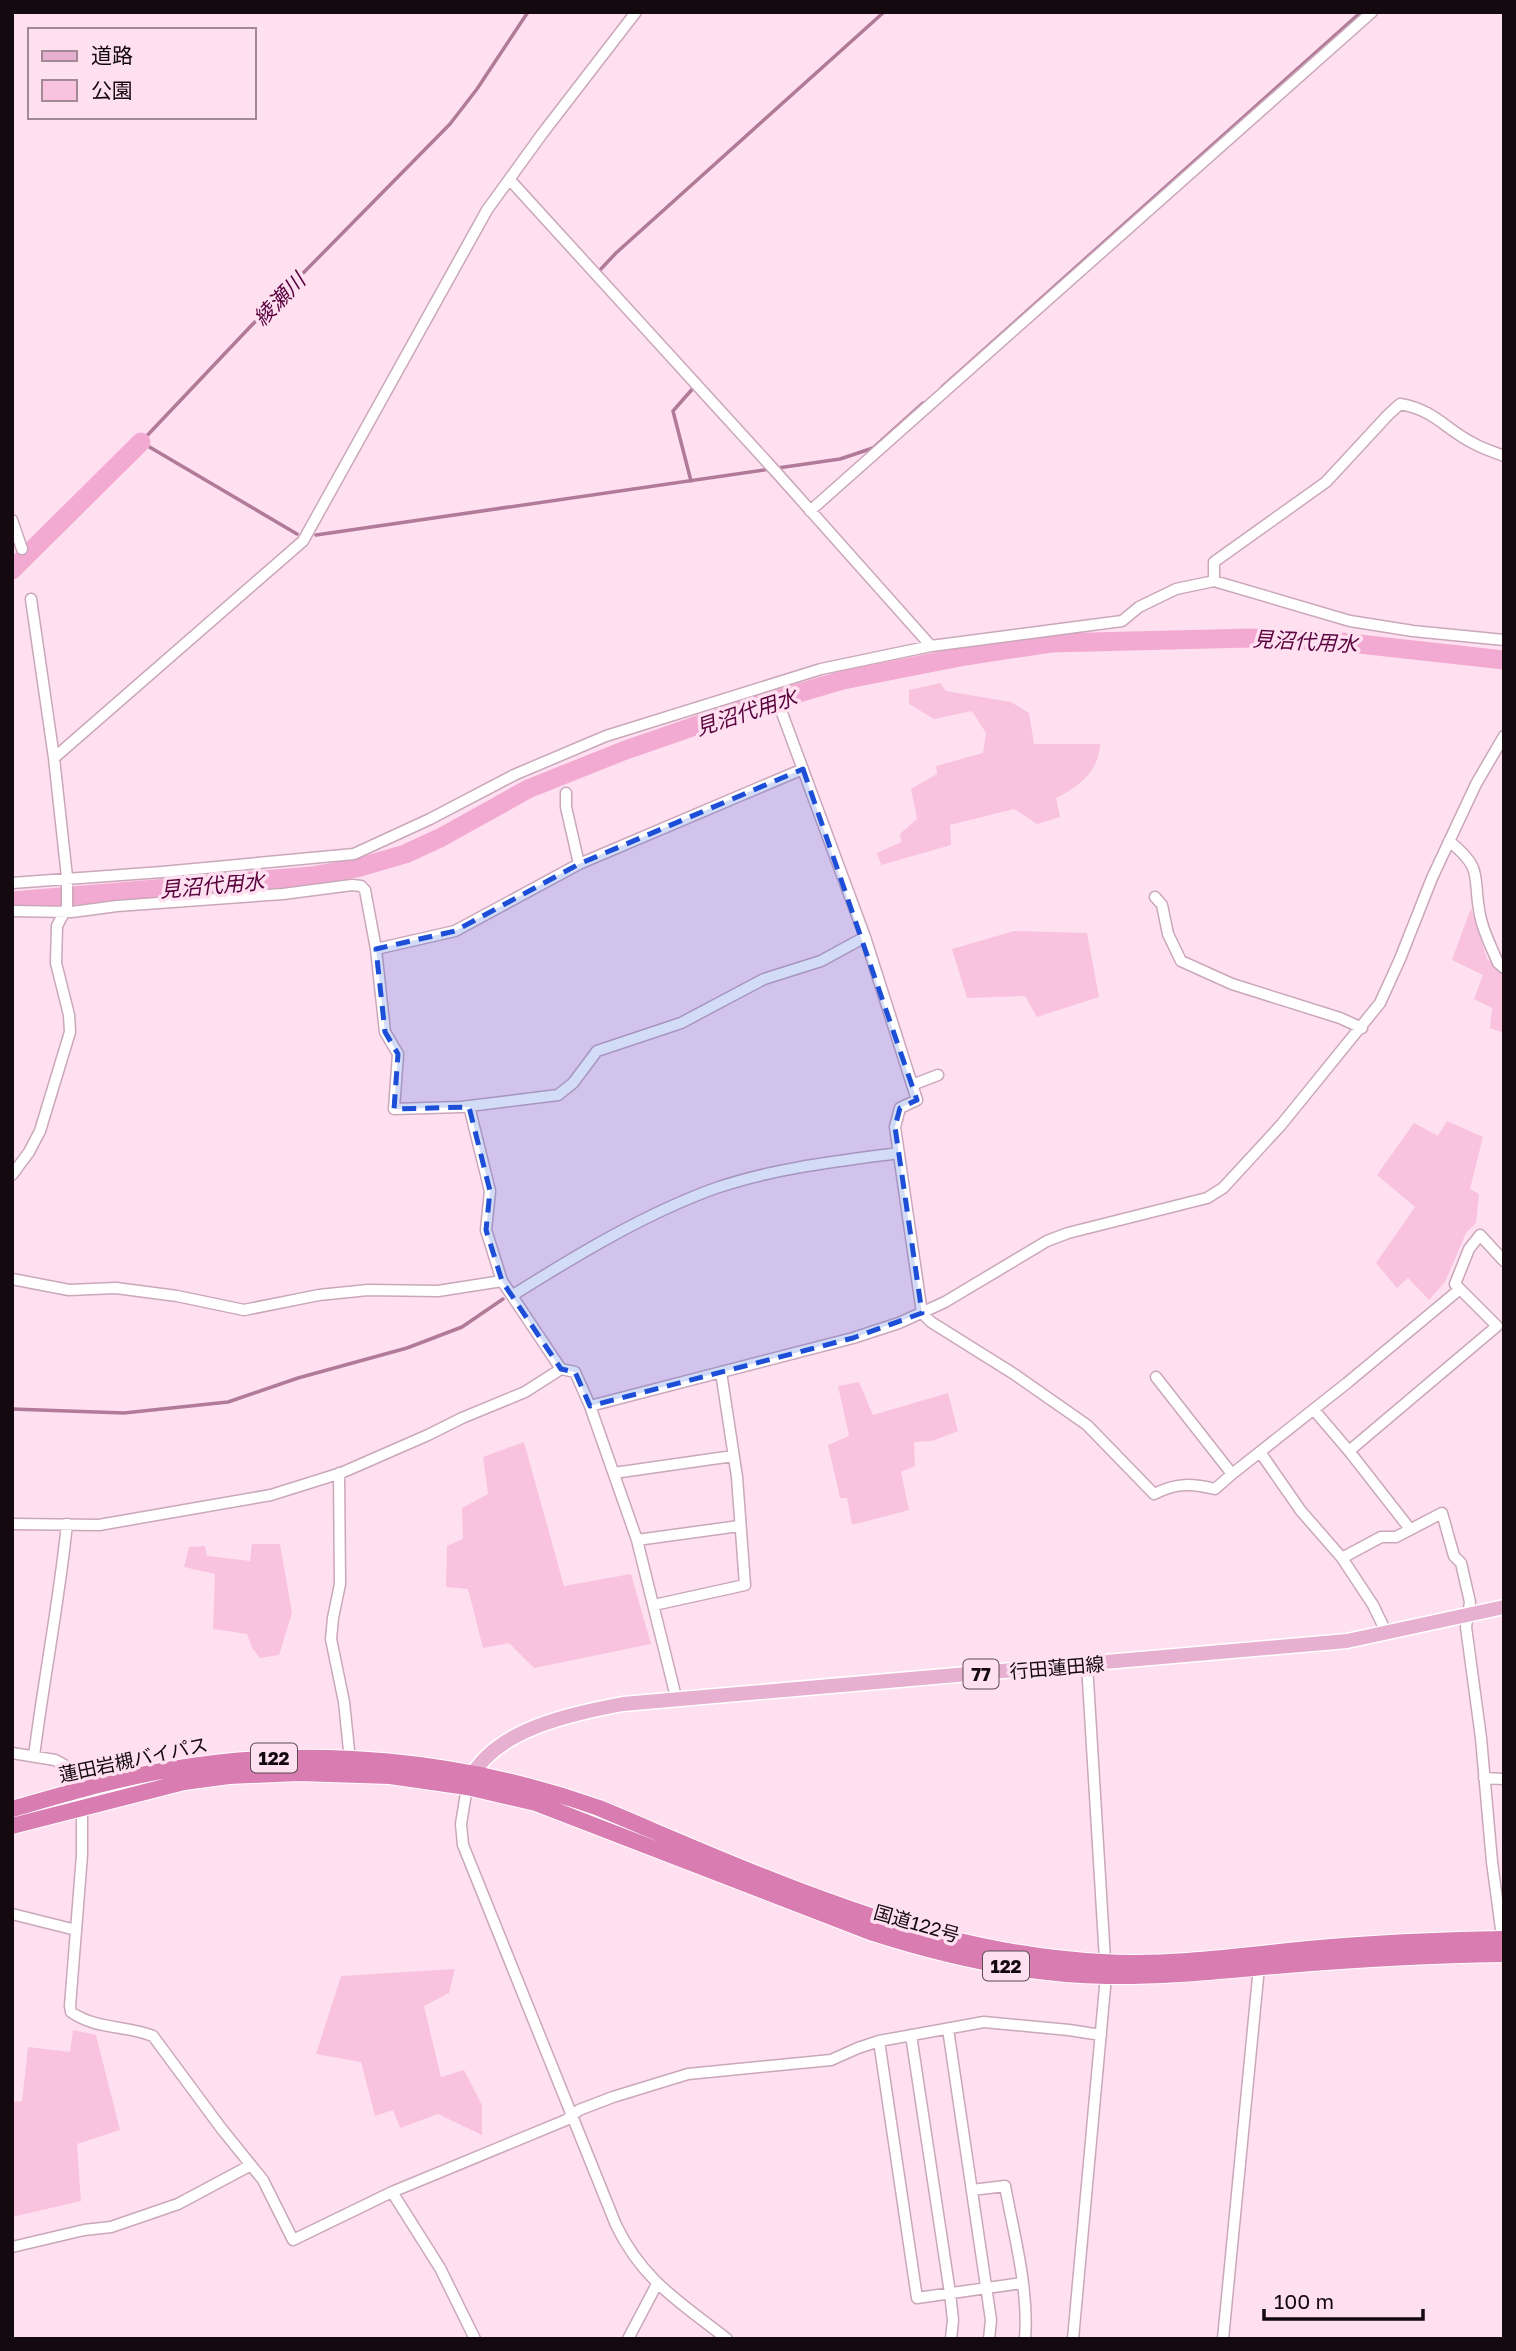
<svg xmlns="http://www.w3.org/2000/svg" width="1516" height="2351" viewBox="0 0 1516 2351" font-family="'Golos Text','Noto Sans JP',sans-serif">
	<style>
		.green { fill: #f9c3e0 }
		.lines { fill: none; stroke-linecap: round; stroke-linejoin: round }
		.stream { stroke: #b07a98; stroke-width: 3.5 }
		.river { stroke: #f3aad2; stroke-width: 19 }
		.minor-casing { stroke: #cba7ba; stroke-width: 13 }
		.major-casing { stroke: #fff; stroke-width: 17 }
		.highway-casing { stroke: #fff; stroke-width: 18 }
		.minor { stroke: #fff; stroke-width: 10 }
		.major { stroke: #e8b0d0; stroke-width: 14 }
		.highway { stroke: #d97cb1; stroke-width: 16 }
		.marked { fill: #1d4ed8; fill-opacity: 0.2; stroke: #1d4ed8; stroke-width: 5; stroke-dasharray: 14 9; stroke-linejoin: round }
		.labels { text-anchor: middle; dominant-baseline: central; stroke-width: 7; stroke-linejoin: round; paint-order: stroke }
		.shield { fill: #fee0f0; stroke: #5b4a53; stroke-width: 2 }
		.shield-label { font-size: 18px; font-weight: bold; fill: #150910 }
		.street-label { font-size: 19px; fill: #150910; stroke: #fee0f0 }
		.water-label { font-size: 21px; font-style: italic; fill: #58023e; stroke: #fee0f0 }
	</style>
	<rect width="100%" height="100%" fill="#fee0f0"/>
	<!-- green -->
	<path class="green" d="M940,683L946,691L1011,702L1029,713L1034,744H1100C1099,771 1079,787 1056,798L1060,817L1037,824L1014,809L950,825L951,845L881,865L877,853L901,842L900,834L917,819L911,789L937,774L936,766L983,753L986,733L972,711L934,719L909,704V690Z
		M1471,908L1487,959L1504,973V1033L1490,1028L1492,1008L1474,999L1483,975L1452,960Z
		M1014,931L1087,933L1099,997L1037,1017L1025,996L967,998L952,949Z
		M1447,1121L1483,1137L1470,1189L1479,1194L1476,1223L1466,1233L1445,1282L1429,1300L1408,1278L1397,1288L1376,1263L1415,1207L1377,1175L1414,1123L1438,1136Z
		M859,1382L873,1415L948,1393L958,1431L932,1441L914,1442L915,1466L901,1472L909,1510L852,1525L847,1498H840L828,1445L849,1436L838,1386Z
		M524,1442L564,1586L631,1574L651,1644L534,1668L509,1643L483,1648L468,1589L446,1587L447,1546L463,1539L462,1508L488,1494L483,1457Z
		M252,1544H280L292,1613L279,1655L260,1658L252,1648L247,1634L213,1629L215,1574L184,1567L189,1547L205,1546L207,1556L250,1561Z
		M455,1969L449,1993L424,2006L441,2077L464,2070L482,2105V2135L438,2114L400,2128L393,2110L375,2116L361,2062L316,2054L341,1976Z
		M73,2030L96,2035L120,2130L77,2144L81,2201L12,2217V2102L22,2101L28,2047L70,2052Z"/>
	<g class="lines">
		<!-- stream -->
		<path class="stream" d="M601,273L599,271L616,253L884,12
			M942,387L1361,12
			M691,481L673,411L695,386
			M297,534L141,442L249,328L450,124L477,89L528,12
			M316,535L840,459L873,448L923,403
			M12,1409L124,1413L228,1402L298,1378L407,1348L462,1327L503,1299"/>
		<!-- river -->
		<path class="river" d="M12,570L141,442
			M12,901L311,876L357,868L405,854L440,838L528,789L623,751L744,709L843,680L965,656L1051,643L1251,638L1332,641L1504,660"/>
		<defs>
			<path id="minor" d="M510,180L777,473L931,646
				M810,511L1372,12
				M12,520L22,549
				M1214,581V562L1326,482L1388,415L1400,404C1435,410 1445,429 1473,443C1483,449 1494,452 1504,456
				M782,713L865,937L917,1100L900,1108L895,1127L922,1313L931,1322L1014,1374L1087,1425L1154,1494C1176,1483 1191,1483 1215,1489L1232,1474
				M54,758L303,541L487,210L542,134L636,12
				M1449,841C1485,870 1472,876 1480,915C1483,932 1492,948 1498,963L1504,968
				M579,864L803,769
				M12,883L162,872L354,854L430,819L514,775L606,736L821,669L931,646L1122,621L1139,607L1176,589L1214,581L1350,621L1413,631L1504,640
				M1155,897L1162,905L1168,934L1181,961L1232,984L1340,1018L1362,1028
				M12,911L72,912L117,906L283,894L352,885L361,886L365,890L376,949L385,1032L398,1054L394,1109L461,1107L558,1095L573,1083L597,1051L681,1023L764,979L821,961L865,937
				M376,949L455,931L579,864L566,807V793
				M912,1085L938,1075
				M469,1106L490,1191L486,1230L502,1281L561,1369
				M12,1175L29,1152L40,1131L70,1032L69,1015L56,963L57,926L67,907V877L54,758L31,599
				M12,1279L69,1290L116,1288L177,1296L244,1310L319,1295L368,1290L438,1291L502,1281
				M513,1295C577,1255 644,1214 716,1188C775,1168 838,1161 899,1153
				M1156,1377L1232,1474L1347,1383L1460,1289L1455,1284L1469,1249L1480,1235L1504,1261
				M1314,1410L1349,1451
				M1260,1452L1301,1511L1342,1558L1373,1605L1387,1634
				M339,1473L340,1584L333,1618L331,1639L344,1702L350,1760
				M614,1473L733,1456
				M12,1524L99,1525L271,1495L341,1473L428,1435L462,1418L525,1392L561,1369L575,1372L590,1406
				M1410,1529L1349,1451L1497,1326L1460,1289
				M637,1540L739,1526
				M1342,1558L1381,1537H1396L1442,1513L1454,1556L1461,1563L1470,1602L1466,1627L1481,1738L1492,1862L1503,1944
				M654,1605L745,1585L737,1477L721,1372
				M677,1701L637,1540L590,1406L853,1338L899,1323L945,1302L1047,1241L1068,1233L1207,1198L1223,1188L1281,1125L1380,1003L1400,959L1432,878L1476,784L1504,736
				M12,1753L55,1760L66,1766L73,1777L82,1807V1855L70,2006L71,2012C97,2030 126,2025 153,2036L221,2128L263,2180L293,2240L392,2192L566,2120L579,2110L613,2097L688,2074L831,2060L858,2048L879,2041L984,2022L1069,2030L1101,2035
				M34,1756C44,1678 59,1602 67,1524
				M1484,1778L1504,1779
				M467,1787L461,1824L463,1845L616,2225C643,2281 680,2302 727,2339
				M12,1914L76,1930
				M948,2029L991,2320L989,2339
				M911,2035L950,2293L953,2320L951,2339
				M879,2041L917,2298L1022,2283
				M972,2190L1005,2186C1014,2235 1029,2289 1025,2339
				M392,2192L440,2268L475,2339
				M12,2247L84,2230L111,2227L178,2204L251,2165
				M628,2339L657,2284
				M1073,2339L1106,1976L1087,1664
				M1223,2339L1259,1967"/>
			<path id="major" d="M469,1781C494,1729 571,1714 623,1704L1347,1641L1504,1607"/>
			<path id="highway" d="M12,1809C65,1794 118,1778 173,1769C314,1745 464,1760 599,1808C762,1876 923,1953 1102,1962C1171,1966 1240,1956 1308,1949C1373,1943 1438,1940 1504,1939
				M12,1826L184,1782L229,1776L299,1773L390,1776L467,1787L536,1803L873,1933C948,1957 1028,1975 1107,1976C1167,1977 1227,1970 1287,1965C1359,1959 1431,1955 1504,1954"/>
		</defs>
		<!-- minor casing -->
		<use href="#minor" class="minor-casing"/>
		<!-- major casing -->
		<use href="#major" class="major-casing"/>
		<!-- highway casing -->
		<use href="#highway" class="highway-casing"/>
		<!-- minor -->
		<use href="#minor" class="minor"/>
		<!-- major -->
		<use href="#major" class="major"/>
		<!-- highway -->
		<use href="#highway" class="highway"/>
	</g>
	<!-- marked area -->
	<path class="marked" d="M803,769L917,1100L900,1108L895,1127L922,1313L853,1338L590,1406L575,1372L561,1369L502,1281L486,1230L490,1191L469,1107L394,1109L398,1054L385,1032L376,949L455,931L579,864Z"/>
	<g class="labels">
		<!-- shield labels -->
		<g class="shield">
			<rect x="963.5" y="1659.5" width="35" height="29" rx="5"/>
			<rect x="251" y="1743.5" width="46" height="29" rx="5"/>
			<rect x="983" y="1951.5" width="46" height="29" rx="5"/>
		</g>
		<g class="shield-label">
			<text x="981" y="1674">77</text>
			<text x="274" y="1758">122</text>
			<text x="1006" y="1966">122</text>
		</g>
		<!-- street labels -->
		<g class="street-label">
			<text transform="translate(1057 1667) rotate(-5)">行田蓮田線</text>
			<text transform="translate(133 1759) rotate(-12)">蓮田岩槻バイパス</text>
			<text transform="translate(917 1923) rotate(16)">国道122号</text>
		</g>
		<!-- water labels -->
		<g class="water-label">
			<text transform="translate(279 299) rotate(-46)">綾瀬川</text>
			<text transform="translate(1305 641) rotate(3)">見沼代用水</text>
			<text transform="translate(746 712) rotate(-18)">見沼代用水</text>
			<text transform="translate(212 885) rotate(-5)">見沼代用水</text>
		</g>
	</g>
	<!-- border -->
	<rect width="1516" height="2351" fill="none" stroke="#150910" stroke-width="28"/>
	<!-- legend -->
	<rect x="28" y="28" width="228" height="91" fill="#fee0f0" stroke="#a18a96" stroke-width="2"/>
	<rect x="42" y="51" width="35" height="10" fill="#e8b0d0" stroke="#a18a96" stroke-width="2"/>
	<text x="91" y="63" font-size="21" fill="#150910">道路</text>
	<rect x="42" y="80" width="35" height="21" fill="#f9c3e0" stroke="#a18a96" stroke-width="2"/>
	<text x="91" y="98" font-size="21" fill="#150910">公園</text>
	<!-- scale -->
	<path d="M1264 2309v10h159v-10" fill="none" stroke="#150910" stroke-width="3.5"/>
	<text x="1274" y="2309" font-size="21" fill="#150910" stroke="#fee0f0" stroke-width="5" paint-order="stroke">100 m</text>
</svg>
